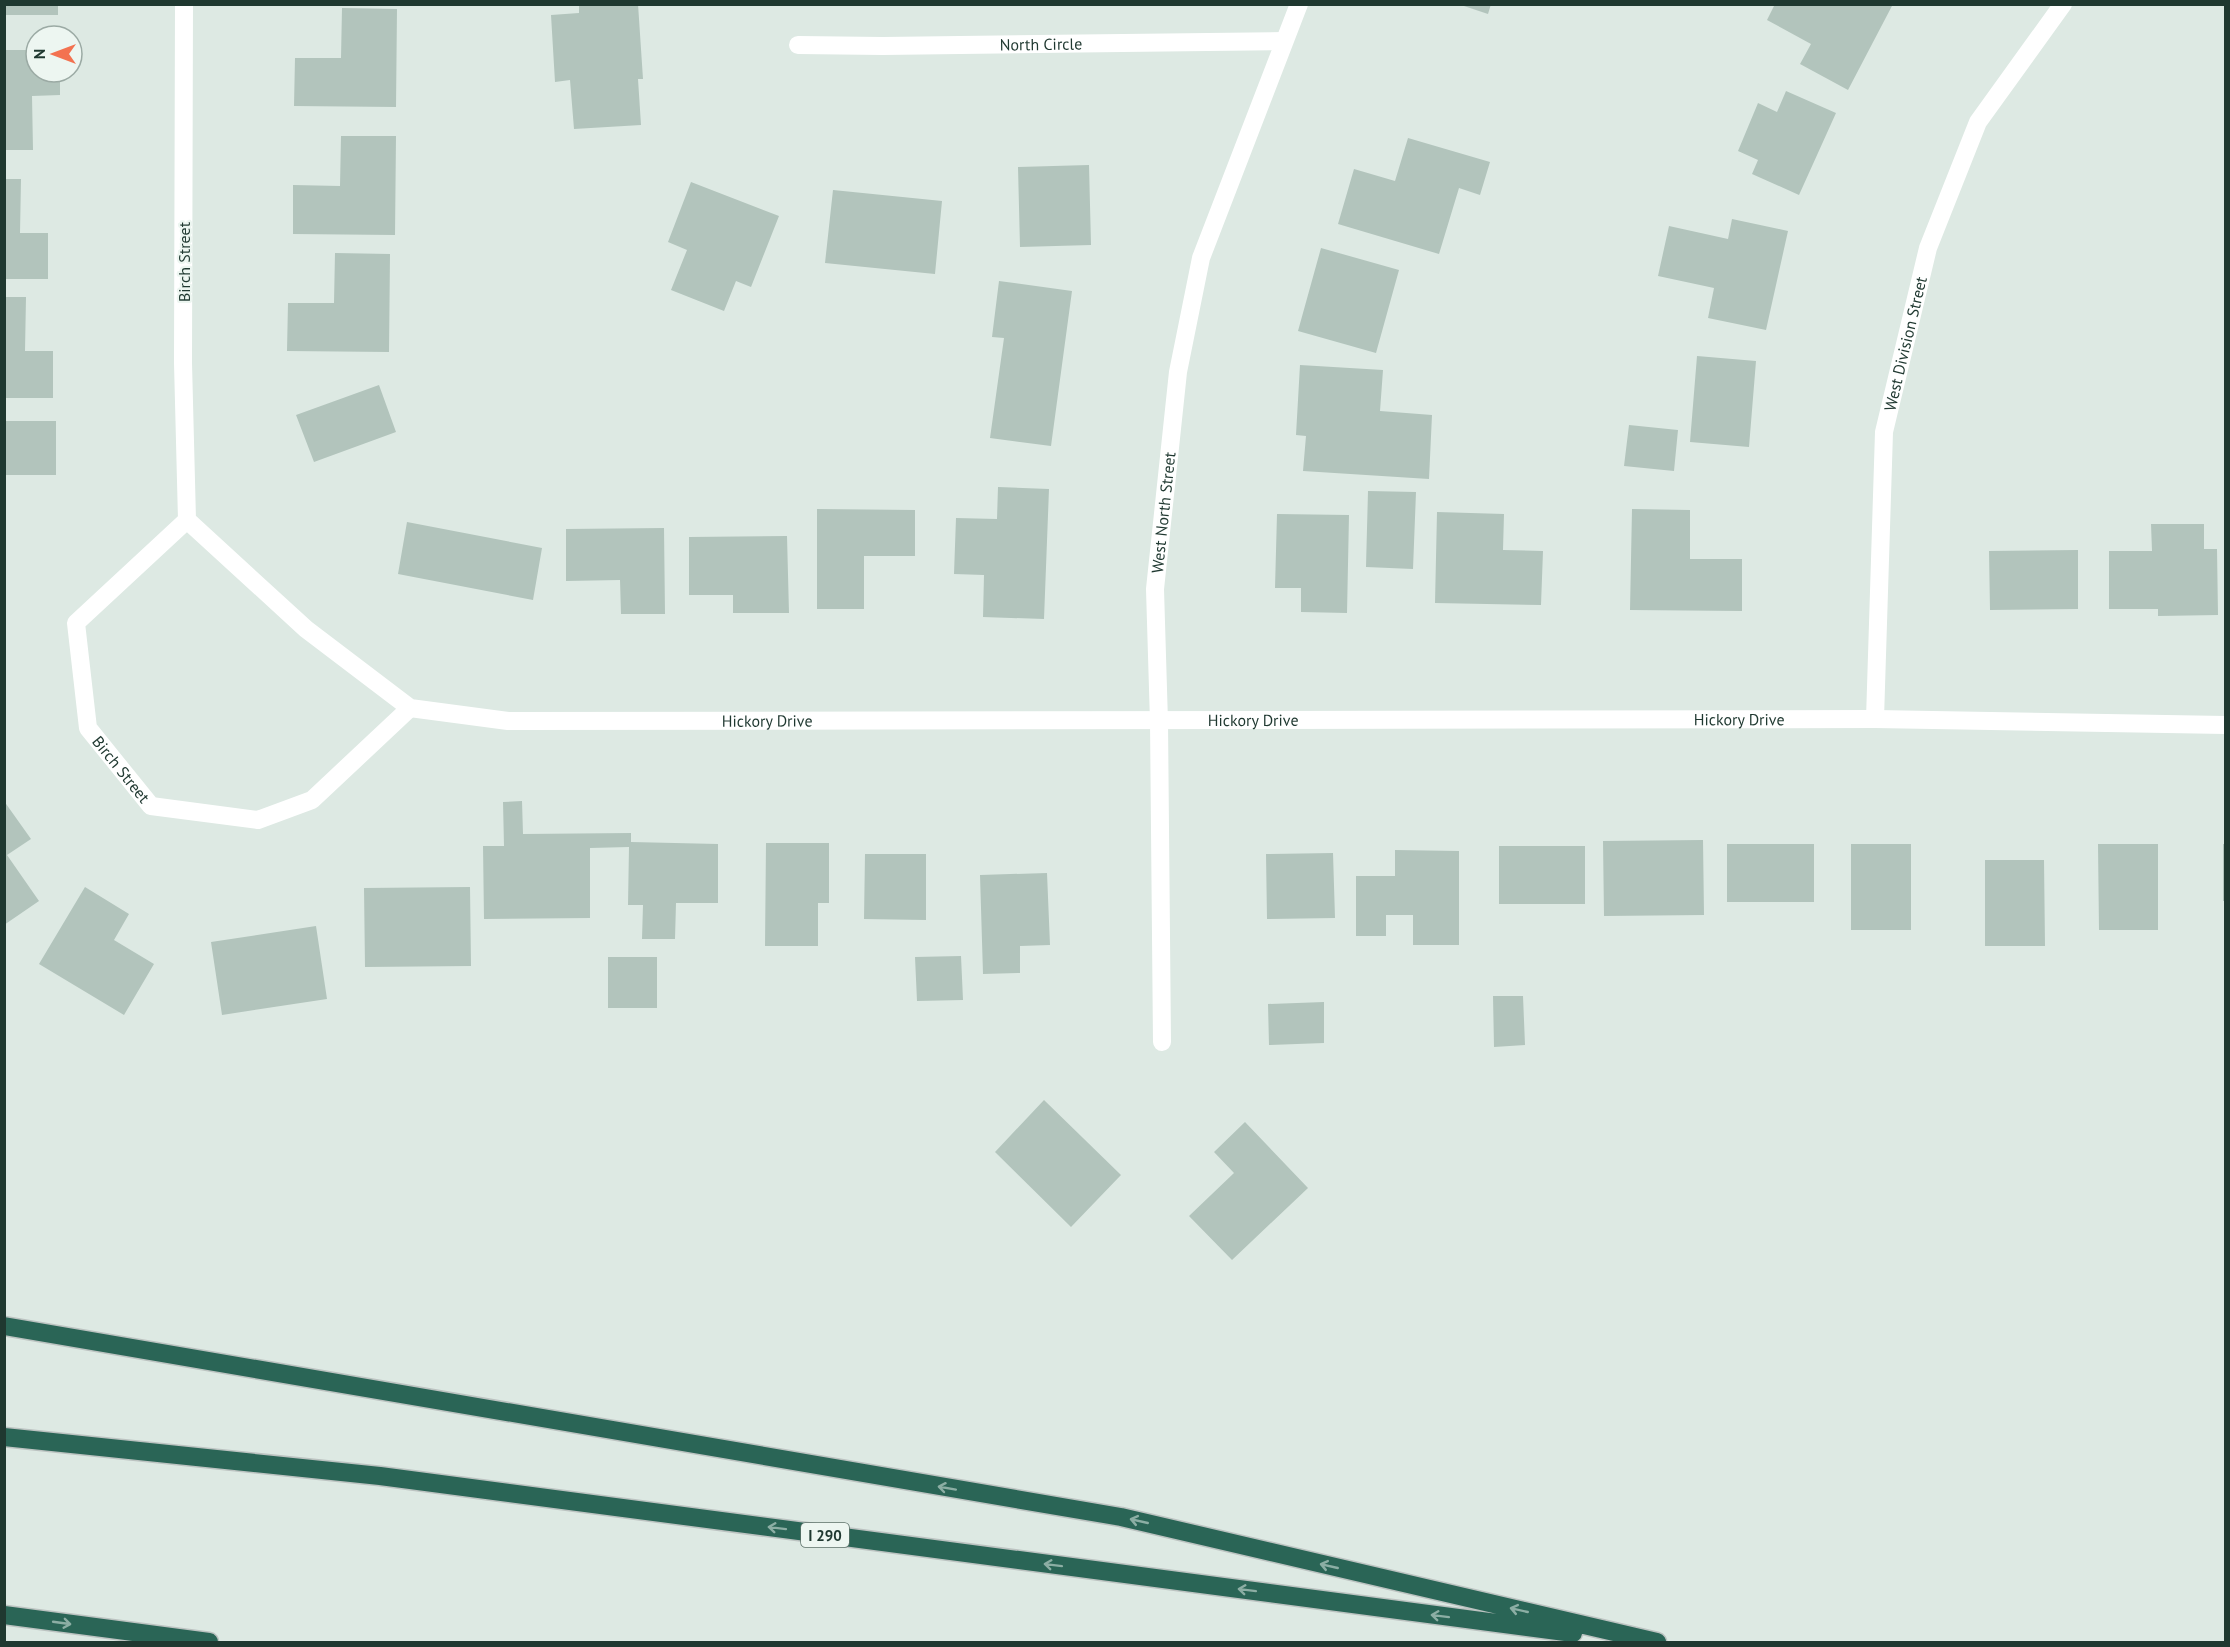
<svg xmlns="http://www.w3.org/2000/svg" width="2230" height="1647" viewBox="0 0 2230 1647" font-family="'PT Sans',sans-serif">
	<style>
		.building { fill: #b2c4bc }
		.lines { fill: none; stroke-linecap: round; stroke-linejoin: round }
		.highway-casing { stroke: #bcc3c1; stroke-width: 21 }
		.minor { stroke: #fff; stroke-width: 18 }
		.highway { stroke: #2a6556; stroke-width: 18 }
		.oneway { stroke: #8caea4 }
		.labels { text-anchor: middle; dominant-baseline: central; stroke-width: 4.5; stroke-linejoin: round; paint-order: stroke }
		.shield { fill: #edf6f1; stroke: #5d716a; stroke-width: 1.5 }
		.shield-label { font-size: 15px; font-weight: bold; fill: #1f3830 }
		.street-label { font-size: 16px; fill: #1f3830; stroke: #edf6f1 }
	</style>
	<rect width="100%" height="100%" fill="#dde9e3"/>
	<!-- building -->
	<path class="building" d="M4,4H58V15H4Z
		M579,4H638L643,79H638L641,125L574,129L570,80L555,82L551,15L579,13Z
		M1458,4H1491L1488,14Z
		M1775,4H1893L1848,90L1800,64L1811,44L1767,20Z
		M342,8L397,9L396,107L294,106L295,58H341Z
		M4,50H36V72H60V95L32,96L33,150H4Z
		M1786,91L1836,113L1799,195L1752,174L1758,160L1738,151L1758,103L1777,112Z
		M341,136H396L395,235L293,234V185L340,186Z
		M1408,138L1490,162L1480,195L1459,188L1439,254L1338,224L1354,169L1395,181Z
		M1089,165L1091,245L1020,247L1018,167Z
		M4,179H21L20,233H48V279H4Z
		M691,182L779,216L751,287L736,281L724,311L671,290L687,250L668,242Z
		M833,190L942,201L935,274L825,263Z
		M1732,219L1788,231L1766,330L1708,318L1714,288L1658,276L1669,226L1728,239Z
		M1321,248L1399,270L1376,353L1298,331Z
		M335,253L390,254L389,352L287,351L288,303H334Z
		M999,281L1072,291L1051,446L990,438L1004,338L992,337Z
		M4,297H26L25,351H53V398H4Z
		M1697,356L1756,361L1749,447L1690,442Z
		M1300,365L1383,370L1380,411L1432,415L1429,479L1303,471L1306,436L1296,435Z
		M379,385L396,432L314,462L296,415Z
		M4,421H56V475H4Z
		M1629,425L1678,430L1674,471L1624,466Z
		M998,487L1049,489L1044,619L983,617L984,575L954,574L956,518L997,519Z
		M1368,491L1416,492L1413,569L1366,567Z
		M817,509L915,510V556H864V609H817Z
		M1632,509L1690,510V559H1742V611L1630,610Z
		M1437,512L1504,514L1503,550L1543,551L1541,605L1435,603Z
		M1277,514L1349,515L1347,613L1301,612V588H1275Z
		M407,522L542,548L533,600L398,574Z
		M2151,524H2204V549H2217L2218,615L2158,616V609H2109V551H2152Z
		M664,528L665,614H621L620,580L566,581V529Z
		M787,536L789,613H733V595H689V537Z
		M2078,550V609L1990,610L1989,551Z
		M4,801L31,839L7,855L39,901L4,925Z
		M522,801L523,834L631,833V842L718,844V903H676L675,939H642L643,905H628L629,847L590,848V918L484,919L483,846H504L503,802Z
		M1703,840L1704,915L1604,916L1603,841Z
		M766,843H829V903H818V946H765Z
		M1727,844H1814V902H1727Z
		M1851,844H1911V930H1851Z
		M2098,844H2158V930H2099Z
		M2223,844H2226V901H2223Z
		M1499,846H1585V904H1499Z
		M1395,850L1459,851V945H1413V915H1386V936H1356V876H1395Z
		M1333,853L1335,918L1267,919L1266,854Z
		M865,854H926V920L864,919Z
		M1985,860H2044L2045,946H1985Z
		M1047,873L1050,945L1020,946V973L983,974L980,875Z
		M85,887L129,914L114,940L154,964L124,1015L39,964Z
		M470,887L471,966L365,967L364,888Z
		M316,926L327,999L222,1015L211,942Z
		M961,956L963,1000L917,1001L915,957Z
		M608,957H657V1008H608Z
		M1493,996H1523L1525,1045L1494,1047Z
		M1324,1002V1043L1269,1045L1268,1004Z
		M1044,1100L1121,1175L1071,1227L995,1152Z
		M1245,1122L1308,1188L1232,1260L1189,1216L1234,1173L1214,1152Z"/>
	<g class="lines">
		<defs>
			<path id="highway" d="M4,1326L1121,1517L1657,1642
				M4,1437L380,1476L1573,1633
				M4,1615L209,1642"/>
		</defs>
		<!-- highway casing -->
		<use href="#highway" class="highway-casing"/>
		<!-- minor -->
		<g class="minor">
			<path id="s1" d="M184,4L183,363L187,520L306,629L410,708L508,721L1875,719L2226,725"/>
			<path id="s2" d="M798,45L883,46L1284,41"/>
			<path id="s3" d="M187,520L76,623L88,728L151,806L258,820L312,800L410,708"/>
			<path id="s4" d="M1875,719L1884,432L1928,248L1978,122L2063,4"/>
			<path id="s5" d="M1162,1042L1159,722L1155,589L1178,372L1201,258L1299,4"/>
		</g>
		<!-- highway -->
		<use href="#highway" class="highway"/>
	</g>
	<!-- one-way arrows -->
	<defs><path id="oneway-shaft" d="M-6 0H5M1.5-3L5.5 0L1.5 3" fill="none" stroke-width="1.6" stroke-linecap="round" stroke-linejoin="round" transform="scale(1.5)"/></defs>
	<g class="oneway">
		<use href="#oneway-shaft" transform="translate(947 1488) rotate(-170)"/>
		<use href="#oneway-shaft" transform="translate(1139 1521) rotate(-167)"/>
		<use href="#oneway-shaft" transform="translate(777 1528) rotate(-173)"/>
		<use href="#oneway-shaft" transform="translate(1053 1565) rotate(-173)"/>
		<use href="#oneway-shaft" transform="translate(1329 1566) rotate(-167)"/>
		<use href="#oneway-shaft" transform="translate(1247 1590) rotate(-173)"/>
		<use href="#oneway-shaft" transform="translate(1519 1610) rotate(-167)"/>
		<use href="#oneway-shaft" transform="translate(1440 1616) rotate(-173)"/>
		<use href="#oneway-shaft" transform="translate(62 1623) rotate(8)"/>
	</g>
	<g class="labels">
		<!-- shield labels -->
		<rect class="shield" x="801" y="1523" width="48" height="24" rx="4.5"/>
		<g class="shield-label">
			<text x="825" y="1535">I 290</text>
		</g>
		<!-- street labels -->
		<g class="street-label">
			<text stroke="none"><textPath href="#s2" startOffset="243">North Circle</textPath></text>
			<text transform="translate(184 262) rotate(-90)">Birch Street</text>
			<text stroke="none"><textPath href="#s4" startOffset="378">West Division Street</textPath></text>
			<text stroke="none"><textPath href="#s5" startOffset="530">West North Street</textPath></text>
			<text stroke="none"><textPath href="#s1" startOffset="2138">Hickory Drive</textPath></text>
			<text stroke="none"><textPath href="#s1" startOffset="1166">Hickory Drive</textPath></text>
			<text stroke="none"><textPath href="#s1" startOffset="1652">Hickory Drive</textPath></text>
			<text stroke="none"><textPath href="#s3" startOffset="310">Birch Street</textPath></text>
		</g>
	</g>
	<!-- border -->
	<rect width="2230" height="1647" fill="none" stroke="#1f3830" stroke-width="12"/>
	<!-- north arrow -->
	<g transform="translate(54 54) rotate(270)"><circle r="28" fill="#edf6f1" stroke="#9baaa4" stroke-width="1.5"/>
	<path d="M0-4.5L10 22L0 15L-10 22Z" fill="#f37250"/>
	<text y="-9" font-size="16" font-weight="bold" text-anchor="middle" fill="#1f3830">N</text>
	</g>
</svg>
